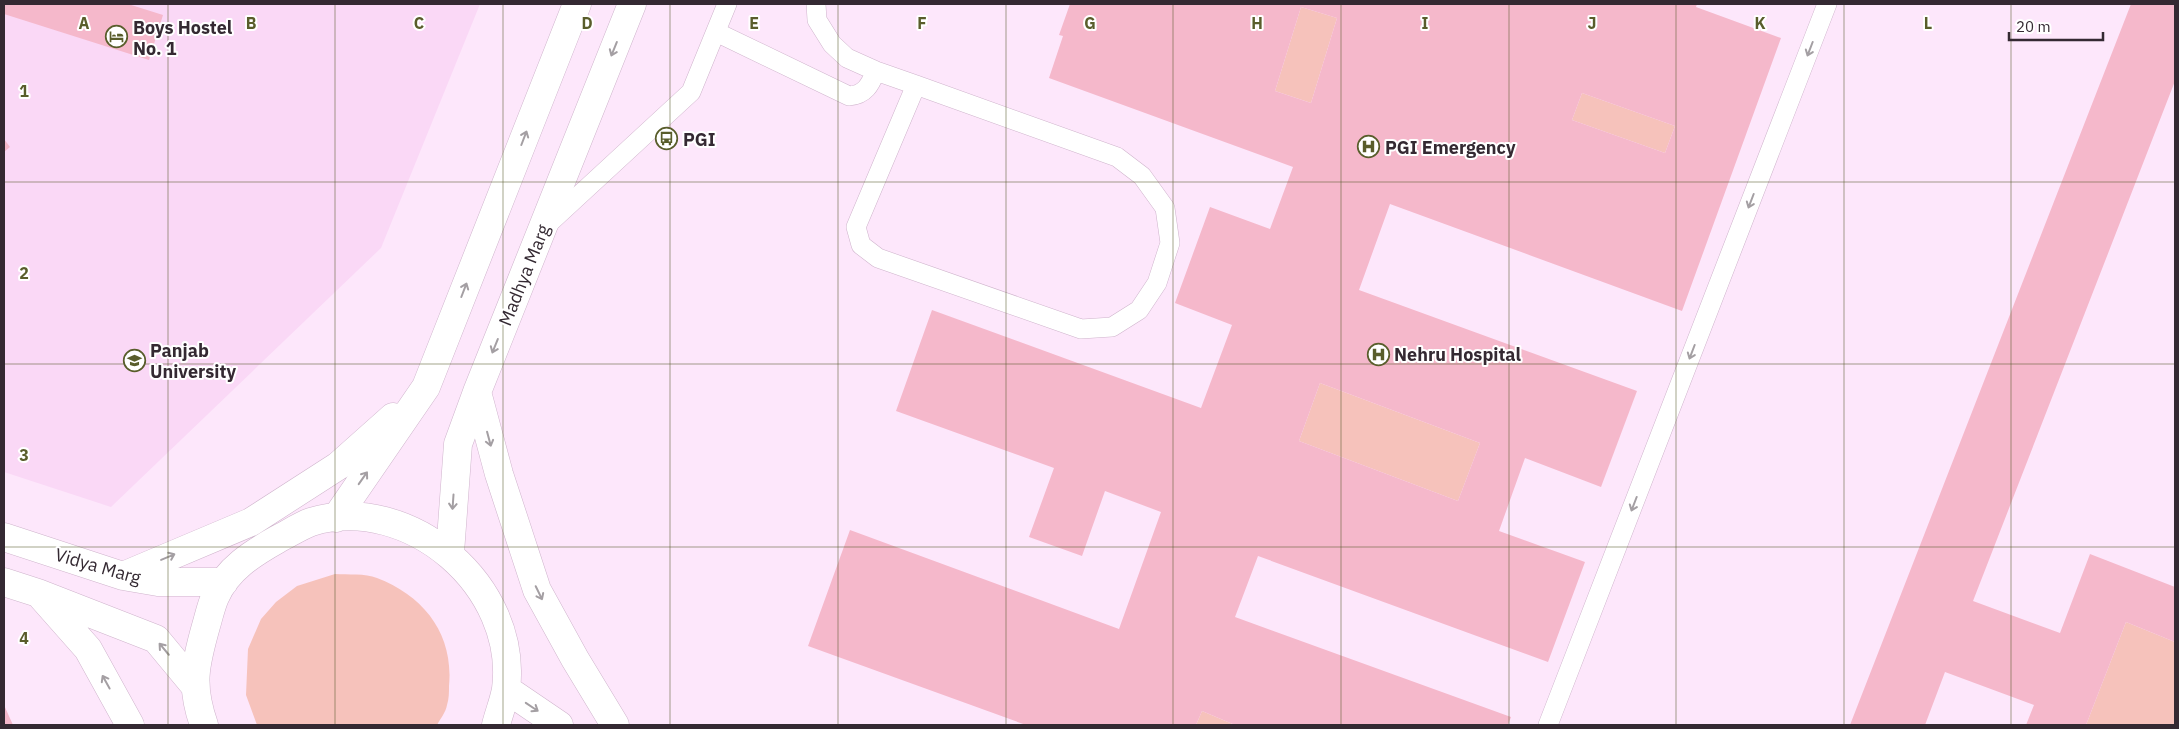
<svg xmlns="http://www.w3.org/2000/svg" width="2179" height="729" viewBox="0 0 2179 729" font-family="'IBM Plex Sans',sans-serif">
	<style>
		.built { fill: #fad8f6 }
		.green { fill: #f6c2bb }
		.building { fill: #f5b8cb; fill-rule: evenodd }
		.lines { fill: none; stroke-linecap: round; stroke-linejoin: round }
		.service-casing { stroke: #cfb4cc; stroke-width: 20 }
		.secondary-casing { stroke: #cfb4cc; stroke-width: 29 }
		.service { stroke: #fff; stroke-width: 19 }
		.secondary { stroke: #fff; stroke-width: 28 }
		.oneway { stroke: #a49fa3 }
		.grid { fill: none; stroke: #595d2b; stroke-width: 1; stroke-opacity: 0.55 }
		.labels { text-anchor: middle; dominant-baseline: central; stroke-width: 4; stroke-linejoin: round; paint-order: stroke }
		.poi-label { font-size: 18px; font-weight: bold; fill: #342932; stroke: #fff; text-anchor: start }
		.street-label { font-size: 18px; fill: #342932; stroke: #fff }
		.grid-label { font-size: 16px; text-anchor: middle; font-weight: bold; fill: #595d2b; stroke: #fff; stroke-width: 4; stroke-linejoin: round; paint-order: stroke }
	</style>
	<rect width="100%" height="100%" fill="#fde7fb"/>
	<!-- built -->
	<path class="built" d="M4,4H480L381,248L111,507L4,472Z"/>
	<!-- green -->
	<path class="green" d="M1301,7L1337,18L1311,103L1275,91Z
		M1582,93L1675,126L1665,153L1572,120Z
		M1320,383L1480,443L1458,501L1299,441Z
		M335,574C348,575 365,573 377,578C424,596 454,634 449,686C449,692 449,699 447,705C446,712 440,719 437,725H257L246,695L248,649L261,619L276,602L297,586Z
		M2126,622L2175,642V725H2086Z
		M1202,711L1235,725H1196Z"/>
	<!-- building -->
	<path class="building" d="M4,4H128L163,15L149,60L4,14Z
		M1070,4H1697L1696,7L1781,38L1682,311L1390,204L1359,290L1637,391L1601,487L1525,458L1499,531L1585,562L1548,662L1258,556L1235,617L1511,717L1508,725H1235L1202,711L1196,725H1026L808,646L850,530L1119,629L1161,512L1105,491L1082,556L1029,537L1054,468L896,411L932,310L1201,408L1232,325L1175,303L1210,207L1270,229L1293,167L1049,78L1063,36L1059,35ZM1301,7L1337,18L1311,103L1275,91ZM1582,93L1675,126L1665,153L1572,120ZM1320,383L1480,443L1458,501L1299,441Z
		M2131,4H2175V81L1973,601L2060,633L2090,554L2175,587V642L2126,622L2086,725H2026L2034,705L1945,672L1925,725H1850Z
		M4,139L10,147L4,152Z
		M4,705L13,725H4Z"/>
	<g class="lines">
		<defs>
			<path id="service" d="M816,4L817,20L832,44L847,58L876,71L916,85L856,227L861,245L878,258L1081,329L1112,327L1139,310L1157,283L1170,243L1165,208L1142,176L1117,157L916,85
				M716,32L849,96C865,95 870,85 876,71
				M548,224L691,92L727,4
				M1548,725L1827,4"/>
			<path id="secondary" d="M477,392L499,474L537,590L575,659L615,725
				M336,518L426,387L577,4
				M4,537L123,576L158,582H224
				M450,553L458,444L477,392L632,4
				M123,576L251,522L338,466L393,417
				M4,582L38,593L156,639L195,686
				M42,597L88,649L130,725
				M506,689L559,725
				M204,725C190,685 195,665 206,626C209,616 211,606 215,597C227,569 253,553 278,539C288,534 300,526 311,522C410,492 519,587 506,689C504,701 499,713 496,725"/>
		</defs>
		<!-- service casing -->
		<use href="#service" class="service-casing"/>
		<!-- secondary casing -->
		<use href="#secondary" class="secondary-casing"/>
		<!-- service -->
		<use href="#service" class="service"/>
		<!-- secondary -->
		<use href="#secondary" class="secondary"/>
	</g>
	<!-- one-way arrows -->
	<defs><path id="oneway-shaft" d="M-6 0H5M1.5-3L5.5 0L1.5 3" fill="none" stroke-width="1.6" stroke-linecap="round" stroke-linejoin="round" transform="scale(1.25)"/></defs>
	<g class="oneway">
		<use href="#oneway-shaft" transform="translate(614 49) rotate(112)"/>
		<use href="#oneway-shaft" transform="translate(1810 49) rotate(111)"/>
		<use href="#oneway-shaft" transform="translate(524 138) rotate(-69)"/>
		<use href="#oneway-shaft" transform="translate(1751 201) rotate(111)"/>
		<use href="#oneway-shaft" transform="translate(464 290) rotate(-69)"/>
		<use href="#oneway-shaft" transform="translate(495 346) rotate(112)"/>
		<use href="#oneway-shaft" transform="translate(1692 352) rotate(111)"/>
		<use href="#oneway-shaft" transform="translate(489 439) rotate(75)"/>
		<use href="#oneway-shaft" transform="translate(363 478) rotate(-55)"/>
		<use href="#oneway-shaft" transform="translate(453 502) rotate(94)"/>
		<use href="#oneway-shaft" transform="translate(1634 504) rotate(111)"/>
		<use href="#oneway-shaft" transform="translate(168 557) rotate(-23)"/>
		<use href="#oneway-shaft" transform="translate(539 593) rotate(64)"/>
		<use href="#oneway-shaft" transform="translate(164 649) rotate(-130)"/>
		<use href="#oneway-shaft" transform="translate(106 682) rotate(-119)"/>
		<use href="#oneway-shaft" transform="translate(532 707) rotate(34)"/>
	</g>
	<!-- grid -->
	<path class="grid" d="M168,4V725M335,4V725M503,4V725M670,4V725M838,4V725M1006,4V725M1173,4V725M1341,4V725M1509,4V725M1676,4V725M1844,4V725M2011,4V725M4,182H2175M4,364H2175M4,547H2175"/>
	<!-- icons -->
	<defs>
		<symbol id="hotel-ring" viewBox="-11 -11 22 22"><circle r="9.5" fill="#fff" stroke="#595d2b" stroke-width="1.5"/><path d="M-6-4.5h1.5V1H6V5H4.5V3h-9V5H-6ZM-4 0a1.8 1.8 0 1 1 3.6 0ZM.5 0V-2.5h3Q6-2.5 6 0Z" fill="#595d2b"/></symbol>
		<symbol id="bus-ring" viewBox="-11 -11 22 22"><circle r="9.5" fill="#fff" stroke="#595d2b" stroke-width="1.5"/><path d="M-5-6H5V4H4V6H2V4H-2V6H-4V4H-5ZM-3.5-4V0h7V-4ZM-3.5 1.2v1.5H-2V1.2ZM2 1.2v1.5H3.5V1.2Z" fill="#595d2b"/></symbol>
		<symbol id="hospital-ring" viewBox="-11 -11 22 22"><circle r="9.5" fill="#fff" stroke="#595d2b" stroke-width="1.5"/><path d="M-5-5h3v3.5h4V-5h3V5h-3V1.5h-4V5h-3Z" fill="#595d2b"/></symbol>
		<symbol id="university-ring" viewBox="-11 -11 22 22"><circle r="9.5" fill="#fff" stroke="#595d2b" stroke-width="1.5"/><path d="M0-5L7-2L0 1L-7-2ZM-4 1L0 2.5L4 1V4Q0 6-4 4Z" fill="#595d2b"/></symbol>
	</defs>
	<g fill-rule="evenodd">
		<use href="#hotel-ring" x="104" y="24" width="25" height="25"/>
		<use href="#bus-ring" x="654" y="126" width="25" height="25"/>
		<use href="#hospital-ring" x="1356" y="134" width="25" height="25"/>
		<use href="#hospital-ring" x="1366" y="342" width="25" height="25"/>
		<use href="#university-ring" x="122" y="348" width="25" height="25"/>
	</g>
	<g class="labels">
		<!-- poi labels -->
		<g class="poi-label">
			<text x="133" y="27">Boys Hostel<tspan x="133" dy="21">No. 1</tspan></text>
			<text x="683" y="139">PGI</text>
			<text x="1385" y="147">PGI Emergency</text>
			<text x="150" y="350">Panjab<tspan x="150" dy="21">University</tspan></text>
			<text x="1394" y="354">Nehru Hospital</text>
		</g>
		<!-- street labels -->
		<g class="street-label">
			<text transform="translate(524 275) rotate(-68)">Madhya Marg</text>
			<text transform="translate(98 566) rotate(16)">Vidya Marg</text>
		</g>
	</g>
	<g class="grid-label">
		<text x="84" y="29">A</text>
		<text x="251" y="29">B</text>
		<text x="419" y="29">C</text>
		<text x="587" y="29">D</text>
		<text x="754" y="29">E</text>
		<text x="922" y="29">F</text>
		<text x="1090" y="29">G</text>
		<text x="1257" y="29">H</text>
		<text x="1425" y="29">I</text>
		<text x="1592" y="29">J</text>
		<text x="1760" y="29">K</text>
		<text x="1928" y="29">L</text>
		<text x="24" y="97">1</text>
		<text x="24" y="279">2</text>
		<text x="24" y="461">3</text>
		<text x="24" y="644">4</text>
	</g>
	<!-- border -->
	<rect width="2179" height="729" fill="none" stroke="#342932" stroke-width="10"/>
	<!-- scale -->
	<path d="M2009 32v8h94v-8" fill="none" stroke="#342932" stroke-width="2.5"/>
	<text x="2016" y="32" font-size="15" fill="#342932" stroke="#ffffff" stroke-width="4" paint-order="stroke">20 m</text>
</svg>
